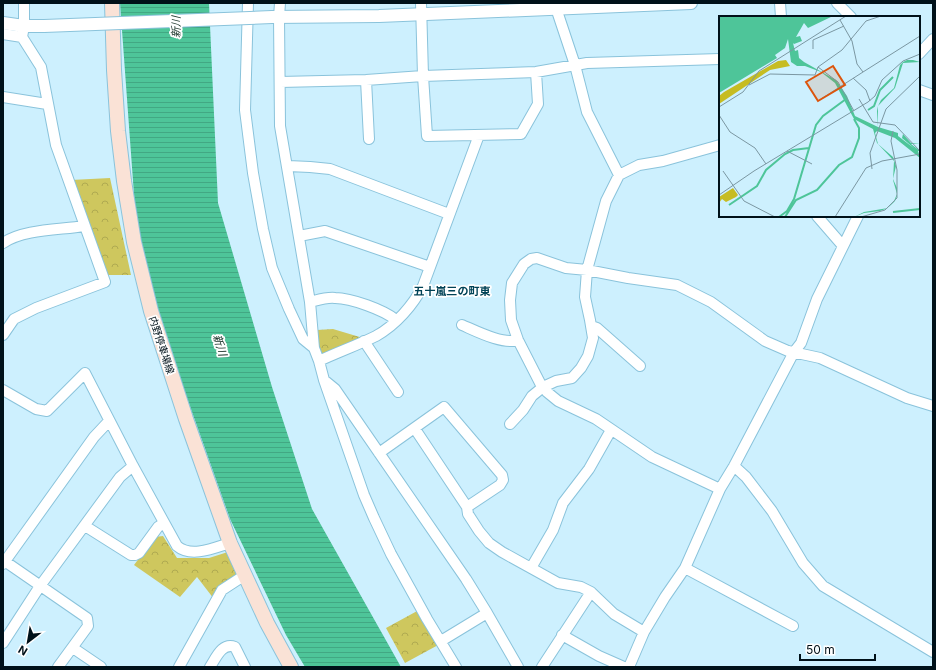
<svg xmlns="http://www.w3.org/2000/svg" width="936" height="670" viewBox="0 0 936 670" font-family="Inter,'Noto Sans JP',sans-serif">
	<style>
		.park { fill: url(#park-crowns) }
		.water { fill: url(#water-rules) }
		.lines { fill: none; stroke-linecap: round; stroke-linejoin: round }
		.minor-casing { stroke: #8ac3db; stroke-width: 12 }
		.tertiary-casing { stroke: #8ac3db; stroke-width: 14 }
		.secondary-casing { stroke: #8ac3db; stroke-width: 16 }
		.minor { stroke: #fff; stroke-width: 10 }
		.tertiary { stroke: #fff; stroke-width: 12 }
		.secondary { stroke: #fae2d6; stroke-width: 14 }
		.tertiary-bridge-casing { stroke: #8ac3db; stroke-width: 14; stroke-linecap: butt }
		.tertiary-bridge { stroke: #fff; stroke-width: 12 }
		.labels { text-anchor: middle; dominant-baseline: central; stroke-width: 3.5; stroke-linejoin: round; paint-order: stroke }
		.street-label { font-size: 10px; fill: #001119; stroke: #fff }
		.water-label { font-size: 11px; font-style: italic; fill: #183127; stroke: #fff }
		.neighbourhood-label { font-size: 11px; font-weight: bold; fill: #004256; stroke: #fff }
		.inset-river { fill: none; stroke: #4ec599; stroke-width: 2 }
		.inset-road { fill: none; stroke: #7b97a2; stroke-width: 1 }
		.view { fill: #dc550d; fill-opacity: 0.15; stroke: #dc550d; stroke-width: 2 }
		.inset-edge { fill: none; stroke: #001119; stroke-width: 2 }
	</style>
	<defs>
		<pattern id="park-crowns" width="20" height="18" patternUnits="userSpaceOnUse"><rect width="20" height="18" fill="#cec75e"/><path d="M2 6a3 3 0 1 1 6 0M12 15a3 3 0 1 1 6 0" fill="none" stroke="#afaa51"/></pattern>
		<pattern id="water-rules" width="6" height="5" patternUnits="userSpaceOnUse"><rect width="6" height="5" fill="#4ec599"/><path d="M0 2.5h6" fill="none" stroke="#42a883"/></pattern>
	</defs>
	<rect width="100%" height="100%" fill="#cdf0fe"/>
	<!-- park -->
	<path class="park" d="M110,178L131,275H104L71,180Z
		M333,329L363,338L320,356L317,330Z
		M163,536L177,558H209L231,551L241,574L214,599L197,577L180,597L134,565L155,537Z
		M419,610L440,644L405,663L386,628Z"/>
	<!-- water -->
	<path class="water" d="M120,3H209L218,203L272,387L312,509L401,667H305L286,635L230,519L139,263Z"/>
	<g class="lines">
		<defs>
			<path id="minor" d="M248,3L245,110L253,173L263,229L272,268L289,309L303,339L314,348
				M280,3L279,17L280,126L310,302L314,348L319,361L324,380L335,389L466,579L487,613L518,667
				M421,3L423,76L427,136L521,134L538,104L536,72
				M780,3L781,17
				M837,3L851,17
				M3,34L22,37
				M919,54L933,39
				M366,80L369,139
				M280,82L366,80L423,76L536,72L587,63L720,59
				M919,90L933,95
				M3,97L47,104
				M288,166L310,167L330,169L449,214
				M619,175L639,165L663,161L720,145
				M817,216L843,246
				M299,236L325,231L430,267
				M3,243C24,229 60,230 84,226
				M310,302C318,300 327,297 335,298C351,298 384,310 396,320
				M462,325C476,331 503,345 518,340
				M591,326L597,328L640,366
				M3,335L14,319L36,308L105,282L56,145L41,67L22,37L24,26V3
				M364,341L398,392
				M319,361C338,352 358,345 376,336C396,325 413,305 423,286L479,135
				M324,380L364,495L374,518L391,554L427,619L456,667
				M3,390L36,409L47,411L85,373L133,466L177,546C191,558 214,548 230,543
				M510,424L523,410L532,396L543,387L556,381L572,378L581,368L588,356L593,338L590,320L585,297L587,270L606,201L619,175L587,112L575,65L556,8L551,4
				M415,429L467,507L468,514L479,531L489,543L502,552L558,583L581,587L591,592L614,614L644,632
				M379,453L444,407L502,475L503,480L500,485L467,507
				M734,466L746,477L772,511L803,563L823,586L933,652
				M720,489L652,457L596,419L558,401L547,392L540,383L518,340L511,320L510,300L512,283L524,264L531,259L537,258L566,268L587,270L628,278L677,285L711,302L765,341L788,351L820,358L907,398L933,406
				M85,526L131,555H135L139,553L158,527L164,523
				M3,560L87,618L88,626L58,667
				M3,564L94,437L109,421
				M531,568L553,530L563,503L589,469L611,430
				M685,568L793,626
				M562,635L599,656L624,667
				M441,641L487,613
				M3,643L40,586L120,477L133,466
				M73,648L101,667
				M179,667L222,590L245,575
				M210,667C216,658 222,642 235,647L245,667
				M542,667L591,592
				M629,667L644,632L665,597L685,568L720,489L734,466L794,352L801,343L817,299L858,216"/>
			<path id="tertiary" d="M272,17L379,16L691,3
				M3,23L24,26H44"/>
			<path id="secondary" d="M112,3L114,70L118,131L124,181L134,242L151,311L186,419L230,543L267,623L291,667"/>
		</defs>
		<!-- minor casing -->
		<use href="#minor" class="minor-casing"/>
		<!-- tertiary casing -->
		<use href="#tertiary" class="tertiary-casing"/>
		<!-- secondary casing -->
		<use href="#secondary" class="secondary-casing"/>
		<!-- minor -->
		<use href="#minor" class="minor"/>
		<!-- tertiary -->
		<use href="#tertiary" class="tertiary"/>
		<!-- secondary -->
		<use href="#secondary" class="secondary"/>
		<defs>
			<path id="tertiary-bridge" d="M44,26L272,17"/>
		</defs>
		<!-- tertiary-bridge casing -->
		<use href="#tertiary-bridge" class="tertiary-bridge-casing"/>
		<!-- tertiary-bridge -->
		<use href="#tertiary-bridge" class="tertiary-bridge"/>
	</g>
	<g class="labels">
		<!-- street labels -->
		<g class="street-label">
			<text transform="translate(162 345) rotate(72)">内野停車場線</text>
		</g>
		<!-- water labels -->
		<g class="water-label">
			<text transform="translate(176 27) rotate(-90)">新川</text>
			<text transform="translate(220 345) rotate(73)">新川</text>
		</g>
		<!-- neighbourhood labels -->
		<g class="neighbourhood-label">
			<text x="452" y="291">五十嵐三の町東</text>
		</g>
	</g>
	<!-- overview -->
	<g transform="translate(719 16)">
		<rect width="201" height="201" fill="#cdf0fe"/>
		<path d="M67,44L71,50L51,54L0,88V80L5,76L59,45ZM14,172L19,179L17,181L7,186L3,183L0,187V181Z" fill="#c6bc22"/>
		<path d="M0,0H114L89,12L85,7L77,21L81,20L83,25L75,28L74,27L76,35L79,34L80,42L85,46L117,64L128,80L136,100L159,111L158,95L159,90L162,84L175,72L181,49L184,46L188,44H194L201,46L184,47L176,72L159,90V111L179,117V120L196,133L183,122L184,118L192,127H201L192,128L201,135H199L201,142L176,122L158,115L156,117L159,128L174,141L177,150L174,163L178,172V180L176,185L169,192L161,195L145,197L135,201L145,196L169,192L175,185L178,178L174,164L175,145L158,127L154,113L135,103L116,67L102,56L86,50H78L72,46L69,23L66,32L56,39L58,42L0,77Z" fill="#4ec599"/>
		<path class="inset-river" d="M149,94L155,90L161,74L174,61M10,189L38,170L47,154L66,138L74,134L90,132M174,196L201,193M60,201L68,195L75,183L97,109L104,100L127,83M66,201L77,184L98,174L120,149L133,141L140,122V112L135,103"/>
		<path class="inset-road" d="M94,33V24L125,10M99,51L123,34L147,5L162,0M144,56L201,20M134,62L147,74L151,85M30,69L51,58L96,59L99,51L119,66L135,95M102,83L144,56L138,48L133,25L121,4M140,83L154,106L176,109L201,135M0,91L24,76L40,55L127,0M0,99L11,116L36,132L47,148M68,135L93,148M153,153L151,137L167,93L201,60M4,155L25,185L56,201M0,179L35,155L149,86L156,80L163,64L184,45L201,38M116,201L147,152L163,145L201,138M142,201L166,194L178,182V154L172,125L174,115"/>
		<path class="view" d="M114,50L126,69L99,85L87,66Z"/>
		<rect width="201" height="201" class="inset-edge"/>
	</g>
	<!-- border -->
	<rect width="936" height="670" fill="none" stroke="#001119" stroke-width="8"/>
	<!-- north arrow -->
	<g transform="translate(28 642) rotate(211)" stroke="#ffffff" stroke-width="3" paint-order="stroke">
	<path d="M0-3L7 15L0 10L-7 15Z" fill="#001119"/>
	<text y="-6" font-size="11" font-weight="bold" text-anchor="middle" fill="#001119">N</text>
	</g>
	<!-- scale -->
	<path d="M800 654v6h75v-6" fill="none" stroke="#001119" stroke-width="2"/>
	<text x="806" y="654" font-size="12" fill="#001119" stroke="#ffffff" stroke-width="3" paint-order="stroke">50 m</text>
</svg>
